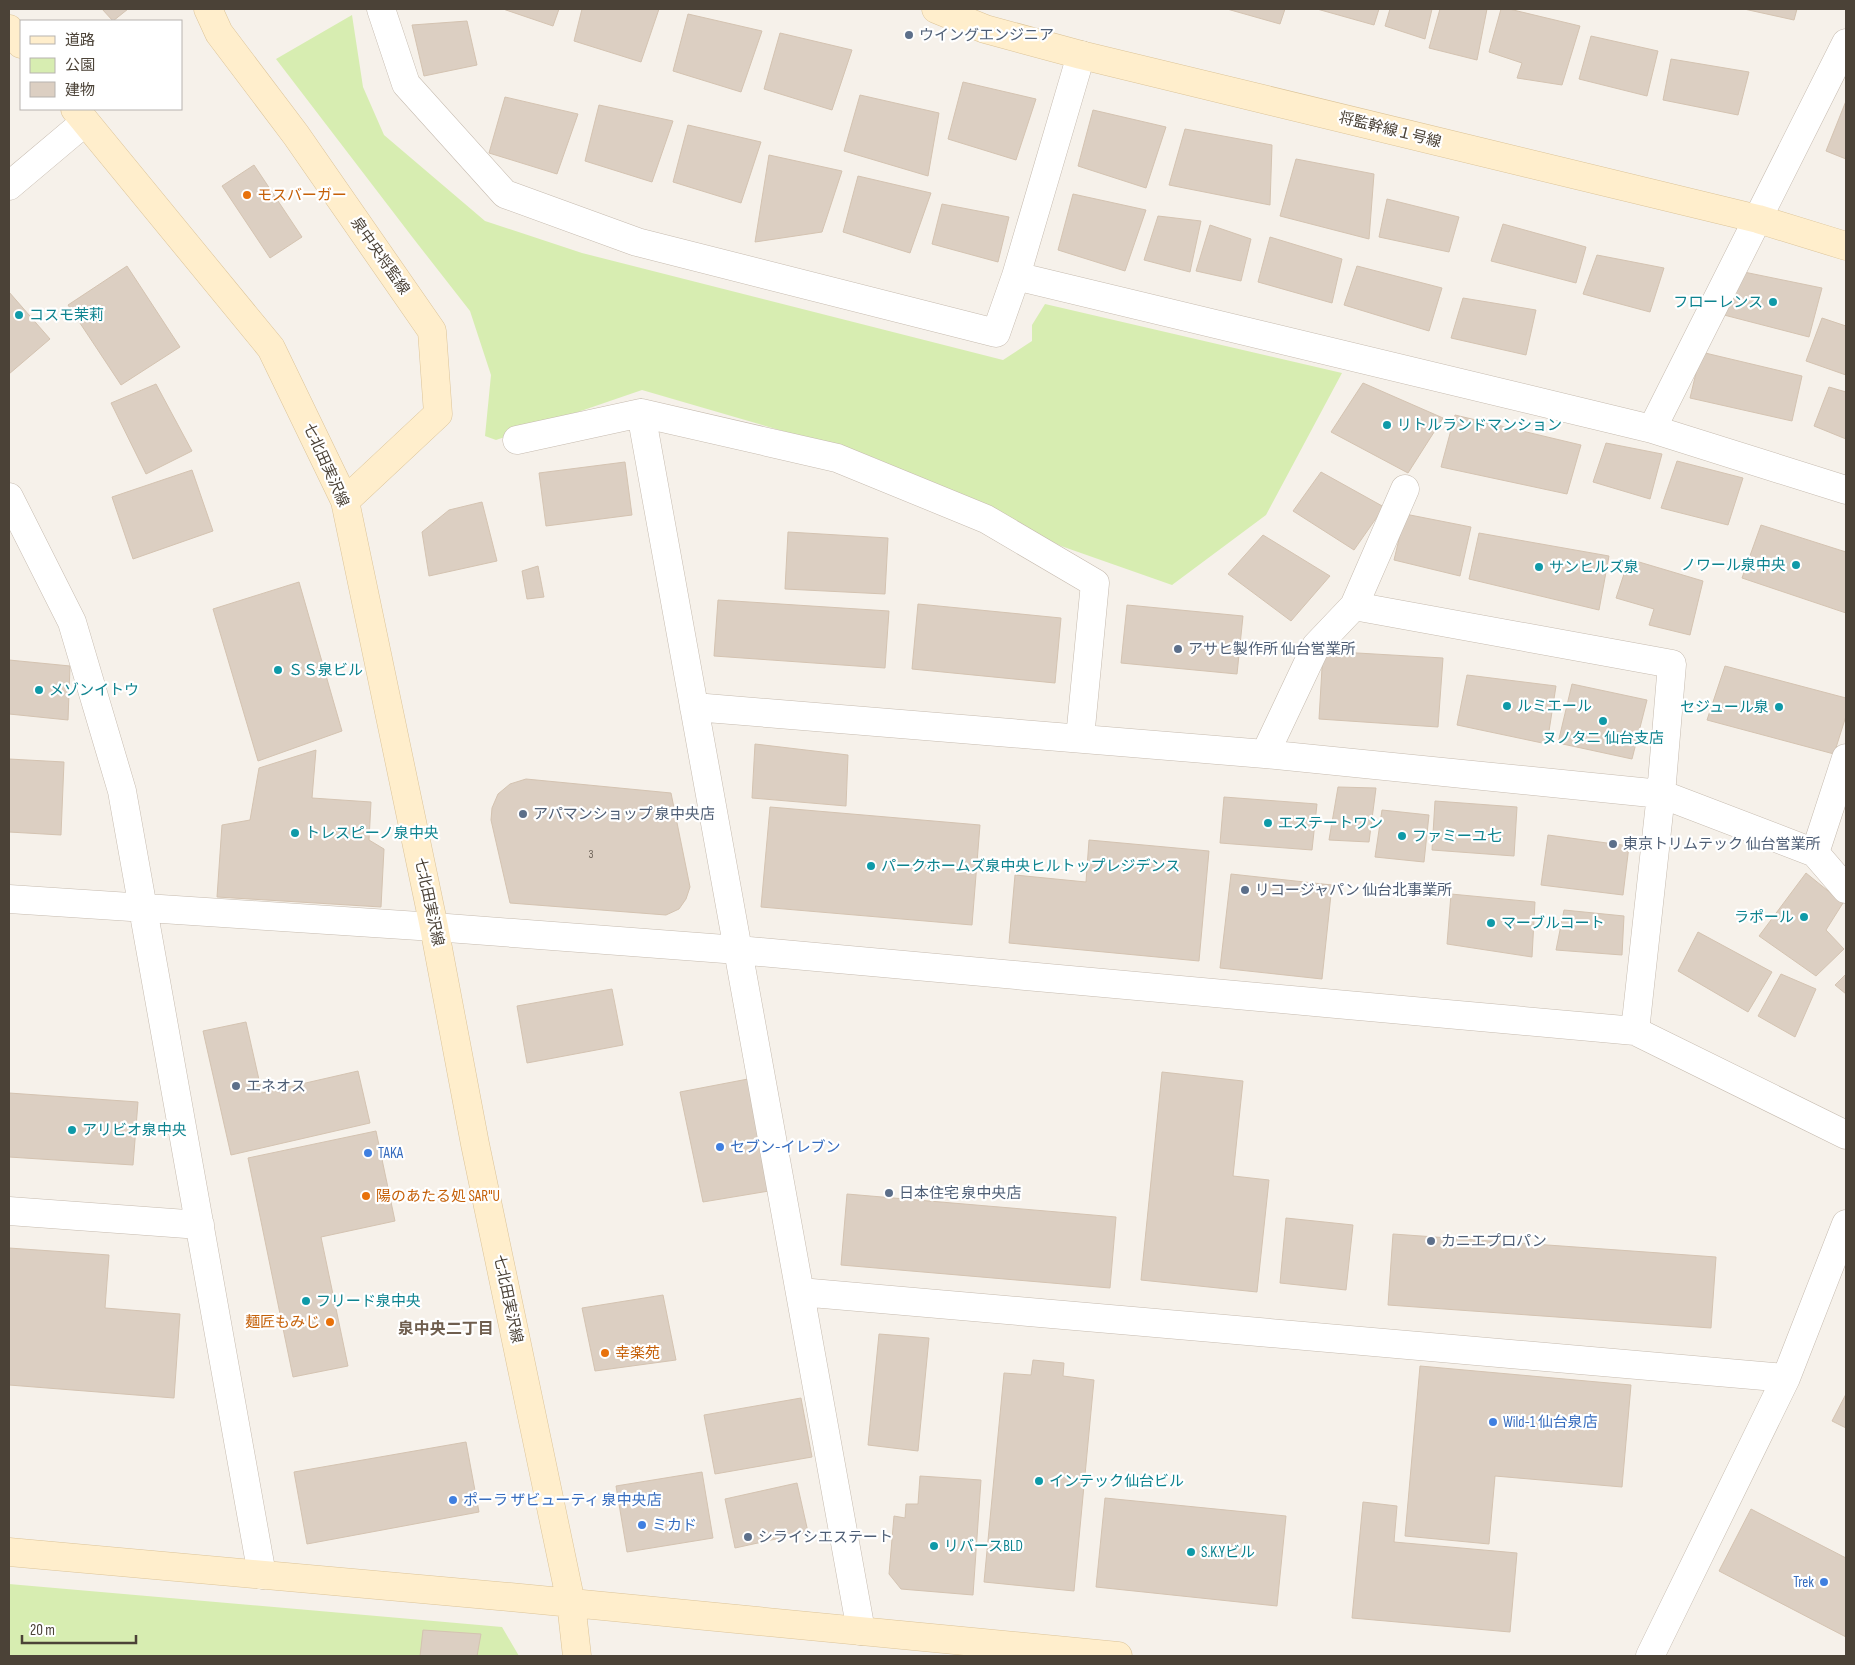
<svg xmlns="http://www.w3.org/2000/svg" width="1855" height="1665" viewBox="0 0 1855 1665" font-family="'Sofia Sans Condensed','Noto Sans JP',sans-serif">
	<style>
		.green { fill: #d7edb1 }
		.building { fill: #dccfc2; stroke: #d4c3b1 }
		.lines { fill: none; stroke-linecap: round; stroke-linejoin: round }
		.street-casing { stroke: #c6bbaf; stroke-width: 29 }
		.secondary-casing { stroke: #dcc499; stroke-width: 29 }
		.street { stroke: #fff; stroke-width: 28 }
		.secondary { stroke: #fec; stroke-width: 28 }
		.service-dot { fill: #5c6f8a; stroke: #fff; stroke-width: 2 }
		.food-dot { fill: #e8710a; stroke: #fff; stroke-width: 2 }
		.culture-dot { fill: #0f9aa8; stroke: #fff; stroke-width: 2 }
		.shop-dot { fill: #3f7fe0; stroke: #fff; stroke-width: 2 }
		.labels { text-anchor: middle; dominant-baseline: central; stroke-width: 4.5; stroke-linejoin: round; paint-order: stroke }
		.number-label { font-size: 12px; fill: #6f655a }
		.service-label { font-size: 15px; fill: #4e5e75; stroke: #fff; text-anchor: start }
		.street-label { font-size: 15px; fill: #4b4237; stroke: #fff }
		.food-label { font-size: 15px; fill: #c56008; stroke: #fff; text-anchor: start }
		.culture-label { font-size: 15px; fill: #0d838f; stroke: #fff; text-anchor: start }
		.shop-label { font-size: 15px; fill: #366cbe; stroke: #fff; text-anchor: start }
		.neighbourhood-label { font-size: 16px; font-weight: bold; fill: #6f5e4e; stroke: #fff }
	</style>
	<rect width="100%" height="100%" fill="#f6f1ea"/>
	<!-- green -->
	<path class="green" d="M352,15L363,87L384,135L485,221L582,253L1003,360L1032,341V325L1045,304L1342,373L1266,515L1172,585L1061,546L875,458L642,390L496,440L485,436L491,375L470,311L413,238L276,59Z
		M9,1584L502,1627L519,1656H9Z"/>
	<!-- building -->
	<path class="building" d="M102,9H128L113,21Z
		M503,9H559L553,26Z
		M582,9H659L641,62L574,41Z
		M1227,9H1285L1280,24Z
		M1317,9H1379L1374,25Z
		M1390,9H1432L1425,39L1385,26Z
		M1440,9H1487L1477,60L1429,48Z
		M1501,9H1509L1580,26L1562,85L1517,78L1522,63L1489,52Z
		M1744,9H1797L1794,20Z
		M688,14L762,31L741,92L673,71Z
		M467,21L477,65L424,76L412,25Z
		M780,33L852,50L832,110L764,89Z
		M1591,36L1658,51L1647,96L1579,79Z
		M1671,59L1749,72L1738,115L1663,100Z
		M963,82L1036,99L1016,160L948,139Z
		M860,95L939,113L928,176L844,151Z
		M505,97L578,114L557,174L489,153Z
		M1846,101V159L1826,151Z
		M599,105L673,121L652,182L585,161Z
		M1093,110L1166,127L1146,188L1078,166Z
		M688,125L761,142L741,203L673,182Z
		M1185,129L1272,145L1270,205L1169,185Z
		M769,155L842,171L822,232L755,242Z
		M1296,159L1374,174L1369,239L1280,216Z
		M254,165L302,237L270,258L222,186Z
		M858,176L931,193L910,253L843,232Z
		M1073,194L1146,210L1125,271L1058,250Z
		M1387,199L1459,217L1449,252L1379,237Z
		M942,204L1009,217L998,262L932,244Z
		M1158,216L1201,221L1190,272L1144,260Z
		M1503,224L1586,247L1576,283L1491,261Z
		M1210,225L1251,239L1241,281L1196,271Z
		M1270,237L1342,259L1332,303L1258,282Z
		M1597,255L1664,268L1650,312L1583,294Z
		M127,266L180,347L121,385L68,305Z
		M1357,266L1442,288L1429,331L1344,305Z
		M1739,271L1822,288L1809,337L1724,315Z
		M9,292L50,339L9,374Z
		M1463,298L1536,310L1526,355L1451,338Z
		M1822,318L1846,326V375L1806,361Z
		M1701,352L1802,376L1792,421L1690,398Z
		M1363,383L1443,418L1408,473L1331,432Z
		M156,384L192,451L146,474L111,403Z
		M1829,387L1846,392V439L1814,426Z
		M1455,415L1581,445L1567,494L1441,467Z
		M1606,443L1662,454L1650,499L1593,482Z
		M1677,461L1743,478L1728,525L1661,508Z
		M625,462L632,515L546,526L539,473Z
		M192,470L213,531L133,559L112,497Z
		M1321,472L1384,507L1354,550L1293,511Z
		M482,502L497,561L429,576L422,532L449,510Z
		M1405,514L1471,527L1460,576L1394,560Z
		M1761,525L1846,552V613L1742,578Z
		M788,532L888,538L885,594L785,589Z
		M1479,533L1609,556L1599,610L1469,579Z
		M1263,535L1330,576L1291,621L1228,574Z
		M1629,559L1703,581L1690,635L1649,625L1654,609L1616,598Z
		M538,566L544,597L527,599L522,571Z
		M299,582L342,731L258,761L213,609Z
		M718,600L889,611L885,668L714,656Z
		M918,604L1061,618L1055,683L912,669Z
		M1127,605L1243,616L1237,674L1121,663Z
		M1323,651L1443,658L1438,727L1319,719Z
		M9,660L70,666L68,720L9,714Z
		M1725,666L1846,698V716L1834,754L1707,720Z
		M1467,675L1556,686L1547,744L1457,725Z
		M1572,684L1647,700L1632,759L1558,743Z
		M755,744L848,755L846,806L752,798Z
		M316,750L312,798L371,802L369,840L384,849L381,907L217,897L222,825L250,820L259,768Z
		M9,759L64,762L61,835L9,832Z
		M526,779L671,793L690,887L686,899L679,909L666,915L510,903L491,820L492,808L498,794L510,784Z
		M1338,787L1376,788L1369,842L1329,840Z
		M1224,797L1317,804L1312,850L1220,843Z
		M1435,801L1517,807L1514,856L1432,850Z
		M770,807L980,825L972,925L761,907Z
		M1382,810L1429,815L1424,862L1375,857Z
		M1548,835L1629,846L1623,895L1541,885Z
		M1089,840L1209,851L1199,961L1009,943L1015,875L1086,882Z
		M1806,873L1843,903L1826,930L1844,949L1816,976L1759,936Z
		M1231,874L1332,885L1322,979L1220,968Z
		M1451,894L1535,902L1532,957L1447,944Z
		M1564,910L1624,916L1622,955L1556,950Z
		M1698,932L1772,972L1748,1012L1678,971Z
		M1781,974L1816,989L1795,1037L1758,1016Z
		M1846,974V994L1835,985Z
		M612,989L623,1045L527,1063L517,1006Z
		M246,1022L262,1093L358,1071L370,1123L231,1155L203,1031Z
		M1162,1072L1243,1081L1233,1176L1269,1180L1257,1292L1141,1280Z
		M748,1079L769,1191L703,1202L680,1092Z
		M9,1093L138,1102L133,1165L9,1157Z
		M376,1131L395,1221L321,1237L348,1366L293,1377L248,1158Z
		M847,1194L1116,1217L1110,1288L841,1265Z
		M1286,1218L1353,1225L1346,1290L1280,1283Z
		M1393,1234L1716,1257L1711,1328L1388,1305Z
		M9,1248L109,1255L105,1308L180,1314L174,1398L9,1385Z
		M663,1295L676,1360L595,1371L582,1308Z
		M879,1334L929,1338L918,1451L868,1445Z
		M1033,1360L1064,1363L1063,1376L1094,1380L1074,1591L984,1582L1004,1373L1031,1375Z
		M1420,1366L1631,1385L1622,1487L1495,1476L1489,1544L1405,1536Z
		M1846,1394V1428L1832,1421Z
		M801,1398L812,1457L715,1474L704,1415Z
		M466,1442L479,1512L307,1544L294,1472Z
		M702,1472L713,1538L627,1552L616,1486Z
		M920,1476L981,1480L973,1595L901,1589L889,1574L894,1516L905,1518L906,1504H918Z
		M797,1483L808,1532L735,1548L725,1499Z
		M1105,1498L1286,1516L1277,1606L1096,1587Z
		M1363,1502L1397,1506L1394,1542L1517,1553L1510,1632L1352,1618Z
		M1751,1509L1846,1558V1637L1719,1571Z
		M423,1630L481,1634L477,1656H420Z"/>
	<g class="lines">
		<defs>
			<path id="street" d="M381,9L406,84L505,194L637,242L996,333L1016,276L1081,55
				M1846,43L1652,429L1846,490
				M9,186L85,122
				M1016,276L1652,429
				M641,413L861,1631
				M517,440L641,413L837,458L986,519L1095,583L1080,738
				M9,497L72,622L122,791L262,1575
				M694,707L1265,754L1661,794L1815,853
				M1265,754L1316,646L1354,606L1405,489
				M1846,758L1815,853L1846,889
				M9,899L434,927L738,950L1635,1031L1661,794L1672,664L1354,606
				M1635,1031L1846,1135
				M9,1211L200,1225
				M800,1292L1786,1378
				M1650,1656L1786,1378L1846,1224"/>
			<path id="secondary" d="M208,9L219,33L296,135L432,331L438,414L345,501
				M936,9L985,29L1081,55L1758,219L1846,246
				M9,29L21,44
				M75,109L271,348L345,501L434,927L475,1144L571,1603L577,1656
				M9,1552L510,1597L1118,1656"/>
		</defs>
		<!-- street casing -->
		<use href="#street" class="street-casing"/>
		<!-- secondary casing -->
		<use href="#secondary" class="secondary-casing"/>
		<!-- street -->
		<use href="#street" class="street"/>
		<!-- secondary -->
		<use href="#secondary" class="secondary"/>
	</g>
	<!-- markers -->
	<g class="service-dot">
		<circle cx="909" cy="35" r="5"/>
		<circle cx="1178" cy="649" r="5"/>
		<circle cx="523" cy="814" r="5"/>
		<circle cx="1613" cy="844" r="5"/>
		<circle cx="1245" cy="890" r="5"/>
		<circle cx="236" cy="1086" r="5"/>
		<circle cx="889" cy="1193" r="5"/>
		<circle cx="1431" cy="1241" r="5"/>
		<circle cx="748" cy="1537" r="5"/>
	</g>
	<g class="food-dot">
		<circle cx="247" cy="195" r="5"/>
		<circle cx="366" cy="1196" r="5"/>
		<circle cx="330" cy="1322" r="5"/>
		<circle cx="605" cy="1353" r="5"/>
	</g>
	<g class="culture-dot">
		<circle cx="1773" cy="302" r="5"/>
		<circle cx="19" cy="315" r="5"/>
		<circle cx="1387" cy="425" r="5"/>
		<circle cx="1796" cy="565" r="5"/>
		<circle cx="1539" cy="567" r="5"/>
		<circle cx="278" cy="670" r="5"/>
		<circle cx="39" cy="690" r="5"/>
		<circle cx="1507" cy="706" r="5"/>
		<circle cx="1779" cy="707" r="5"/>
		<circle cx="1603" cy="721" r="5"/>
		<circle cx="1268" cy="823" r="5"/>
		<circle cx="295" cy="833" r="5"/>
		<circle cx="1402" cy="836" r="5"/>
		<circle cx="871" cy="866" r="5"/>
		<circle cx="1804" cy="917" r="5"/>
		<circle cx="1491" cy="923" r="5"/>
		<circle cx="72" cy="1130" r="5"/>
		<circle cx="306" cy="1301" r="5"/>
		<circle cx="1039" cy="1481" r="5"/>
		<circle cx="934" cy="1546" r="5"/>
		<circle cx="1191" cy="1552" r="5"/>
	</g>
	<g class="shop-dot">
		<circle cx="720" cy="1147" r="5"/>
		<circle cx="368" cy="1153" r="5"/>
		<circle cx="1493" cy="1422" r="5"/>
		<circle cx="453" cy="1500" r="5"/>
		<circle cx="642" cy="1525" r="5"/>
		<circle cx="1824" cy="1582" r="5"/>
	</g>
	<g class="labels">
		<!-- number labels -->
		<g class="number-label">
			<text x="591" y="854">3</text>
		</g>
		<!-- service labels -->
		<g class="service-label">
			<text x="919" y="35">ウイングエンジニア</text>
			<text x="1188" y="649">アサヒ製作所 仙台営業所</text>
			<text x="533" y="814">アパマンショップ 泉中央店</text>
			<text x="1623" y="844">東京トリムテック 仙台営業所</text>
			<text x="1255" y="890">リコージャパン 仙台北事業所</text>
			<text x="246" y="1086">エネオス</text>
			<text x="899" y="1193">日本住宅 泉中央店</text>
			<text x="1441" y="1241">カニエプロパン</text>
			<text x="758" y="1537">シライシエステート</text>
		</g>
		<!-- street labels -->
		<g class="street-label">
			<text transform="translate(1390 130) rotate(14)">将監幹線１号線</text>
			<text transform="translate(380 256) rotate(55)">泉中央将監線</text>
			<text transform="translate(326 465) rotate(66)">七北田実沢線</text>
			<text transform="translate(429 902) rotate(78)">七北田実沢線</text>
			<text transform="translate(508 1299) rotate(78)">七北田実沢線</text>
		</g>
		<!-- food labels -->
		<g class="food-label">
			<text x="257" y="195">モスバーガー</text>
			<text x="376" y="1196">陽のあたる処 SAR"U</text>
			<text x="320" y="1322" text-anchor="end">麺匠もみじ</text>
			<text x="615" y="1353">幸楽苑</text>
		</g>
		<!-- culture labels -->
		<g class="culture-label">
			<text x="1763" y="302" text-anchor="end">フローレンス</text>
			<text x="29" y="315">コスモ茉莉</text>
			<text x="1397" y="425">リトルランドマンション</text>
			<text x="1786" y="565" text-anchor="end">ノワール泉中央</text>
			<text x="1549" y="567">サンヒルズ泉</text>
			<text x="288" y="670">ＳＳ泉ビル</text>
			<text x="49" y="690">メゾンイトウ</text>
			<text x="1517" y="706">ルミエール</text>
			<text x="1769" y="707" text-anchor="end">セジュール泉</text>
			<text x="1603" y="738" text-anchor="middle">ヌノタニ 仙台支店</text>
			<text x="1278" y="823">エステートワン</text>
			<text x="305" y="833">トレスピーノ泉中央</text>
			<text x="1412" y="836">ファミーユ七</text>
			<text x="881" y="866">パークホームズ泉中央ヒルトップレジデンス</text>
			<text x="1794" y="917" text-anchor="end">ラポール</text>
			<text x="1501" y="923">マーブルコート</text>
			<text x="82" y="1130">アリビオ泉中央</text>
			<text x="316" y="1301">フリード泉中央</text>
			<text x="1049" y="1481">インテック仙台ビル</text>
			<text x="944" y="1546">リバースBLD</text>
			<text x="1201" y="1552">S.K.Yビル</text>
		</g>
		<!-- shop labels -->
		<g class="shop-label">
			<text x="730" y="1147">セブン-イレブン</text>
			<text x="378" y="1153">TAKA</text>
			<text x="1503" y="1422">Wild-1 仙台泉店</text>
			<text x="463" y="1500">ポーラ ザビューティ 泉中央店</text>
			<text x="652" y="1525">ミカド</text>
			<text x="1814" y="1582" text-anchor="end">Trek</text>
		</g>
		<!-- neighbourhood labels -->
		<g class="neighbourhood-label">
			<text x="446" y="1329">泉中央二丁目</text>
		</g>
	</g>
	<!-- border -->
	<rect width="1855" height="1665" fill="none" stroke="#4b4237" stroke-width="20"/>
	<!-- legend -->
	<rect x="20" y="20" width="162" height="90" fill="#ffffff" stroke="#b7b3af"/>
	<rect x="30" y="36" width="25" height="8" fill="#ffeecc" stroke="#b7b3af"/>
	<text x="65" y="45" font-size="15" fill="#4b4237">道路</text>
	<rect x="30" y="58" width="25" height="15" fill="#d7edb1" stroke="#b7b3af"/>
	<text x="65" y="70" font-size="15" fill="#4b4237">公園</text>
	<rect x="30" y="82" width="25" height="15" fill="#dccfc2" stroke="#b7b3af"/>
	<text x="65" y="95" font-size="15" fill="#4b4237">建物</text>
	<!-- scale -->
	<path d="M22 1635v8h114v-8" fill="none" stroke="#4b4237" stroke-width="2.5"/>
	<text x="30" y="1635" font-size="15" fill="#4b4237" stroke="#ffffff" stroke-width="4" paint-order="stroke">20 m</text>
</svg>
